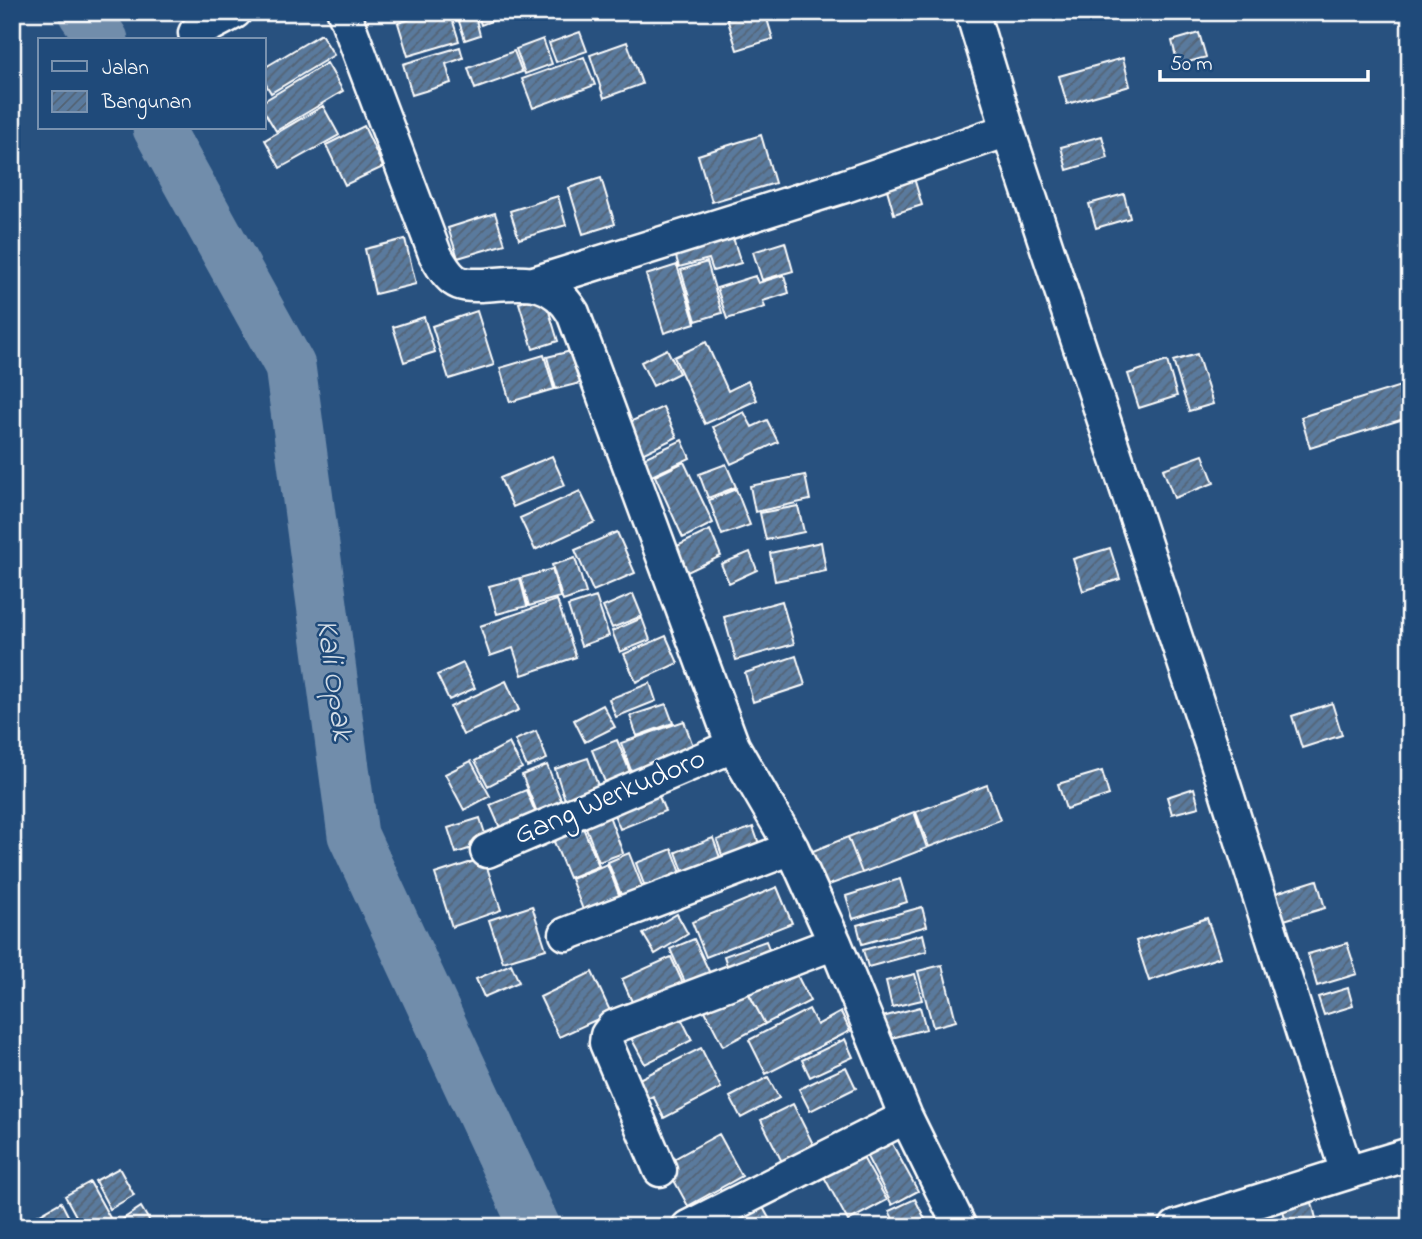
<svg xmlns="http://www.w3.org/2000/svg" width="1422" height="1239" viewBox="0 0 1422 1239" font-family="'Indie Flower',sans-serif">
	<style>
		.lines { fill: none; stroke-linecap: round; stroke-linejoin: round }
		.river { stroke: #718dab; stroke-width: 51 }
		.building { fill: url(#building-hatch); stroke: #fff; stroke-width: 2 }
		.minor-casing { stroke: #fff; stroke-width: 37 }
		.minor { stroke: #1f4a7a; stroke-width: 32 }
		.labels { text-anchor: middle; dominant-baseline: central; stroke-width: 5; stroke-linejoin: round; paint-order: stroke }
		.street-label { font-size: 30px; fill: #fff; stroke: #1f4a7a }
		.water-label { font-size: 32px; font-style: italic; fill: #d4dde6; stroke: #1f4a7a }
	</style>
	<defs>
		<pattern id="building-hatch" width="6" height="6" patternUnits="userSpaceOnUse" patternTransform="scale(1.75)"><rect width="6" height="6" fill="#5a7a9d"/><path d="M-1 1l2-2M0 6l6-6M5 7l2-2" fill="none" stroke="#536374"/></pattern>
	</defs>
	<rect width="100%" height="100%" fill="#28517f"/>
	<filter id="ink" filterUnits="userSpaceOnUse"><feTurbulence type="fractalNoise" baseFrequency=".0143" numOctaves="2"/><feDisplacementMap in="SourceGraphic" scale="14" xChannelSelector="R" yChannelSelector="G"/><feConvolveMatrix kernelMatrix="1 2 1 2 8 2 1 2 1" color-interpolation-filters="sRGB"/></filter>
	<g filter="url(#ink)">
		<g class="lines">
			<!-- river -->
			<path class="river" d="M83,12L103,40
				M158,128L290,366L353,835L535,1227"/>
		</g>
		<!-- building -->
		<path class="building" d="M433,12H450L459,41L408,56L398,23Z
			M456,12H474L480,35L465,40Z
			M477,12H492L494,20L481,25Z
			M734,12H765L773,39L737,50L726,15Z
			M580,32L587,51L556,62L549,43Z
			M1199,33L1206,57L1178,65L1172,41Z
			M321,34L334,55L271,93L264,81V68Z
			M543,39L552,64L525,74L516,49Z
			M627,42L642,84L604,98L590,55Z
			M460,47L463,58L446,64L451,83L412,95L403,64Z
			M514,51L522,72L475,89L468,68Z
			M584,57L595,85L533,108L522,79Z
			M1123,58L1130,86L1067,104L1059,76Z
			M327,63L343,91L276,131L264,111V101Z
			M323,106L339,135L280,168L265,140Z
			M364,126L383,167L345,185L326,145Z
			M761,135L775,183L712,202L698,155Z
			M1102,136L1108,158L1067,170L1061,147Z
			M601,178L615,224L583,234L569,188Z
			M914,178L922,205L894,214L886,186Z
			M1124,194L1130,218L1096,228L1089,204Z
			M558,196L566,225L519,239L510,211Z
			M495,213L505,244L458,258L448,228Z
			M729,225L741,263L713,271L709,259L679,267L672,243Z
			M405,239L416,284L375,294L365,249Z
			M785,242L793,271L762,280L753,252Z
			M707,262L722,313L696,321L681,270Z
			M677,265L695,323L664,333L646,275Z
			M784,275L789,293L763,301L765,307L727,319L717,288L755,276L758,283Z
			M544,295L558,341L533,349L519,303Z
			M477,311L494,365L449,379L432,326Z
			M424,317L435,352L404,362L393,327Z
			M706,342L728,391L748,381L757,400L705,424L674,357Z
			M667,349L679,373L653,386L641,362Z
			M571,351L580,383L556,389L547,357Z
			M1197,354L1213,404L1189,411L1173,361Z
			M544,355L554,389L510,402L500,368Z
			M1167,361L1177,396L1139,408L1128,374Z
			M1410,383V417L1310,448L1301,417Z
			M663,407L677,437L638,456L623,425Z
			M744,412L752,427L767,420L778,442L731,464L713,427Z
			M682,440L690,458L643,480L635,462Z
			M1203,455L1214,483L1174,498L1163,469Z
			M552,456L565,485L513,507L500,478Z
			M684,462L713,523L683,538L655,476Z
			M726,464L736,487L708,498L699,474Z
			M805,475L810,500L755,512L750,486Z
			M736,489L750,525L722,535L709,500Z
			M580,491L595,522L535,550L520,518Z
			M798,506L804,532L766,540L760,513Z
			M710,530L721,556L679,576L667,551Z
			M617,532L635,573L593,591L575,550Z
			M821,542L826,571L775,581L770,553Z
			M1110,548L1120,579L1083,591L1073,559Z
			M750,552L757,570L729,583L721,564Z
			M575,558L586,593L563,601L552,565Z
			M552,569L560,597L529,606L521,578Z
			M520,578L527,606L497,614L489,586Z
			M633,594L642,616L612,628L603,607Z
			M596,597L609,636L581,646L568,606Z
			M557,600L576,657L522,675L513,648L490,656L480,626Z
			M782,601L794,644L736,660L724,617Z
			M642,618L650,640L620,652L612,631Z
			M666,636L678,663L636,682L624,654Z
			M796,656L805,685L753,702L745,673Z
			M463,663L475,688L449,700L437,675Z
			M506,681L519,710L463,735L450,707Z
			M650,683L656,701L616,717L609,699Z
			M1332,703L1342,735L1302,748L1292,716Z
			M666,704L673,723L637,736L630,716Z
			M603,705L615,727L585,742L574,720Z
			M684,721L696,754L633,776L621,743Z
			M536,731L547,759L527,767L515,740Z
			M617,740L634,782L609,792L592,750Z
			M509,743L522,768L488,786L475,761Z
			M588,758L601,794L567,806L555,769Z
			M471,761L490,796L464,810L445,774Z
			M547,765L566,812L541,822L522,775Z
			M1102,771L1109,795L1066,809L1058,784Z
			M653,782L665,811L620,829L608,800Z
			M987,785L1000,820L929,847L916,812Z
			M1194,788L1199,807L1172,814L1167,797Z
			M526,790L540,823L504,837L490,805Z
			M605,805L623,853L599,862L581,814Z
			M914,812L927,848L862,873L848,837Z
			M480,818L488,843L456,853L448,828Z
			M582,825L599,866L569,878L552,837Z
			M753,827L763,855L726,868L717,840Z
			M848,837L862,873L818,889L805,854Z
			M713,838L724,869L687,882L676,852Z
			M672,849L684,881L648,895L636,863Z
			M629,853L645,894L624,902L608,862Z
			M484,858L501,910L452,927L435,874Z
			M607,864L623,905L587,920L571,879Z
			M900,879L907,902L853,919L846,896Z
			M1317,880L1325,908L1284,920L1276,893Z
			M777,887L792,923L706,957L692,922Z
			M532,906L546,949L503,962L489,920Z
			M922,907L927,926L862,944L857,925Z
			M677,914L688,934L655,954L643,934Z
			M1207,918L1220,957L1149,981L1136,941Z
			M923,934L927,951L868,967L863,950Z
			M694,939L713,980L689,991L670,949Z
			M766,941L774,962L731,978L724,956Z
			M1347,943L1357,974L1317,986L1308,954Z
			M671,957L686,990L636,1011L622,979Z
			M791,963L810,1001L765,1024L745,987Z
			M511,964L519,982L484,997L476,979Z
			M942,965L956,1021L933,1027L918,971Z
			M592,972L611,1013L559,1037L540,997Z
			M915,974L922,1000L892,1007L886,981Z
			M744,984L765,1024L723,1046L702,1005Z
			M1348,988L1353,1006L1324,1015L1318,997Z
			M920,1007L926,1029L880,1041L875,1019Z
			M809,1009L817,1025L841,1012L850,1031L766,1074L749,1040Z
			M678,1012L692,1040L645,1064L630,1036Z
			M845,1039L853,1057L810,1077L802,1060Z
			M701,1048L721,1088L664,1118L653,1096L647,1099L637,1080Z
			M846,1067L856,1088L810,1111L799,1089Z
			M768,1077L779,1098L741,1118L730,1097Z
			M793,1104L817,1152L785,1168L761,1120Z
			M719,1134L742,1176L688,1206L665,1164Z
			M890,1140L918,1191L892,1205L865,1153Z
			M861,1154L887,1200L848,1221L823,1175Z
			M119,1168L134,1195L110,1209L95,1181Z
			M90,1182L115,1227H82L65,1196Z
			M1310,1194L1318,1227H1287L1281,1202Z
			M756,1195L774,1227H701Z
			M915,1199L929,1227H897L889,1211Z
			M61,1202L74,1227H40L35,1217Z
			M141,1207L153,1227H128L123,1219Z
			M1373,1219L1375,1227H1341Z
			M1410,1221V1227H1384Z"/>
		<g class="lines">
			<defs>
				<path id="minor" d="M344,12L435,254C440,263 446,274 454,280C462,286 472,285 481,285C520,283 549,274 573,313L733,746L792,848L835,943L906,1117L960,1227
					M972,12L1008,130L1214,753L1347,1173L1176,1227
					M195,33L235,12
					M534,283L845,186L1008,130
					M487,851L733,746
					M566,934L792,848
					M660,1170L606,1043L607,1035L613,1027L835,943
					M1347,1173L1410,1154
					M688,1227L906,1117"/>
			</defs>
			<!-- minor casing -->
			<use href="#minor" class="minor-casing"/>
			<!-- minor -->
			<use href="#minor" class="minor"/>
		</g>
	</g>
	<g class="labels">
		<!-- street labels -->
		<g class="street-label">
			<text transform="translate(610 798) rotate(-23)">Gang Werkudoro</text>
		</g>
		<!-- water labels -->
		<g class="water-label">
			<text transform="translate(333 680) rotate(82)">Kali Opak</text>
		</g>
	</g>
	<!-- margin -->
	<rect width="1422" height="1239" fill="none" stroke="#1f4a7a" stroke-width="42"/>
	<rect x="21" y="21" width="1380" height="1197" fill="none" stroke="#fff" stroke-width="2.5" filter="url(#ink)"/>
	<!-- legend -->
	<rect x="38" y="38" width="228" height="91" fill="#1f4a7a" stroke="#7992af" stroke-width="2"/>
	<rect x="52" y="61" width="35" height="10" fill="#1f4a7a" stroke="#7992af" stroke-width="2"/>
	<text x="102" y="74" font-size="21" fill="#ffffff">Jalan</text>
	<rect x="52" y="91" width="35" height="21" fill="url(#building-hatch)" stroke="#7992af" stroke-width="2"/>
	<text x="102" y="108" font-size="21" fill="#ffffff">Bangunan</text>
	<!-- scale -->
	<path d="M1160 70v10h208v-10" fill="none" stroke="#ffffff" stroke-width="3.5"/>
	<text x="1170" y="70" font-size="21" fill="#ffffff" stroke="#1f4a7a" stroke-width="5" paint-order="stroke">50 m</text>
</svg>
